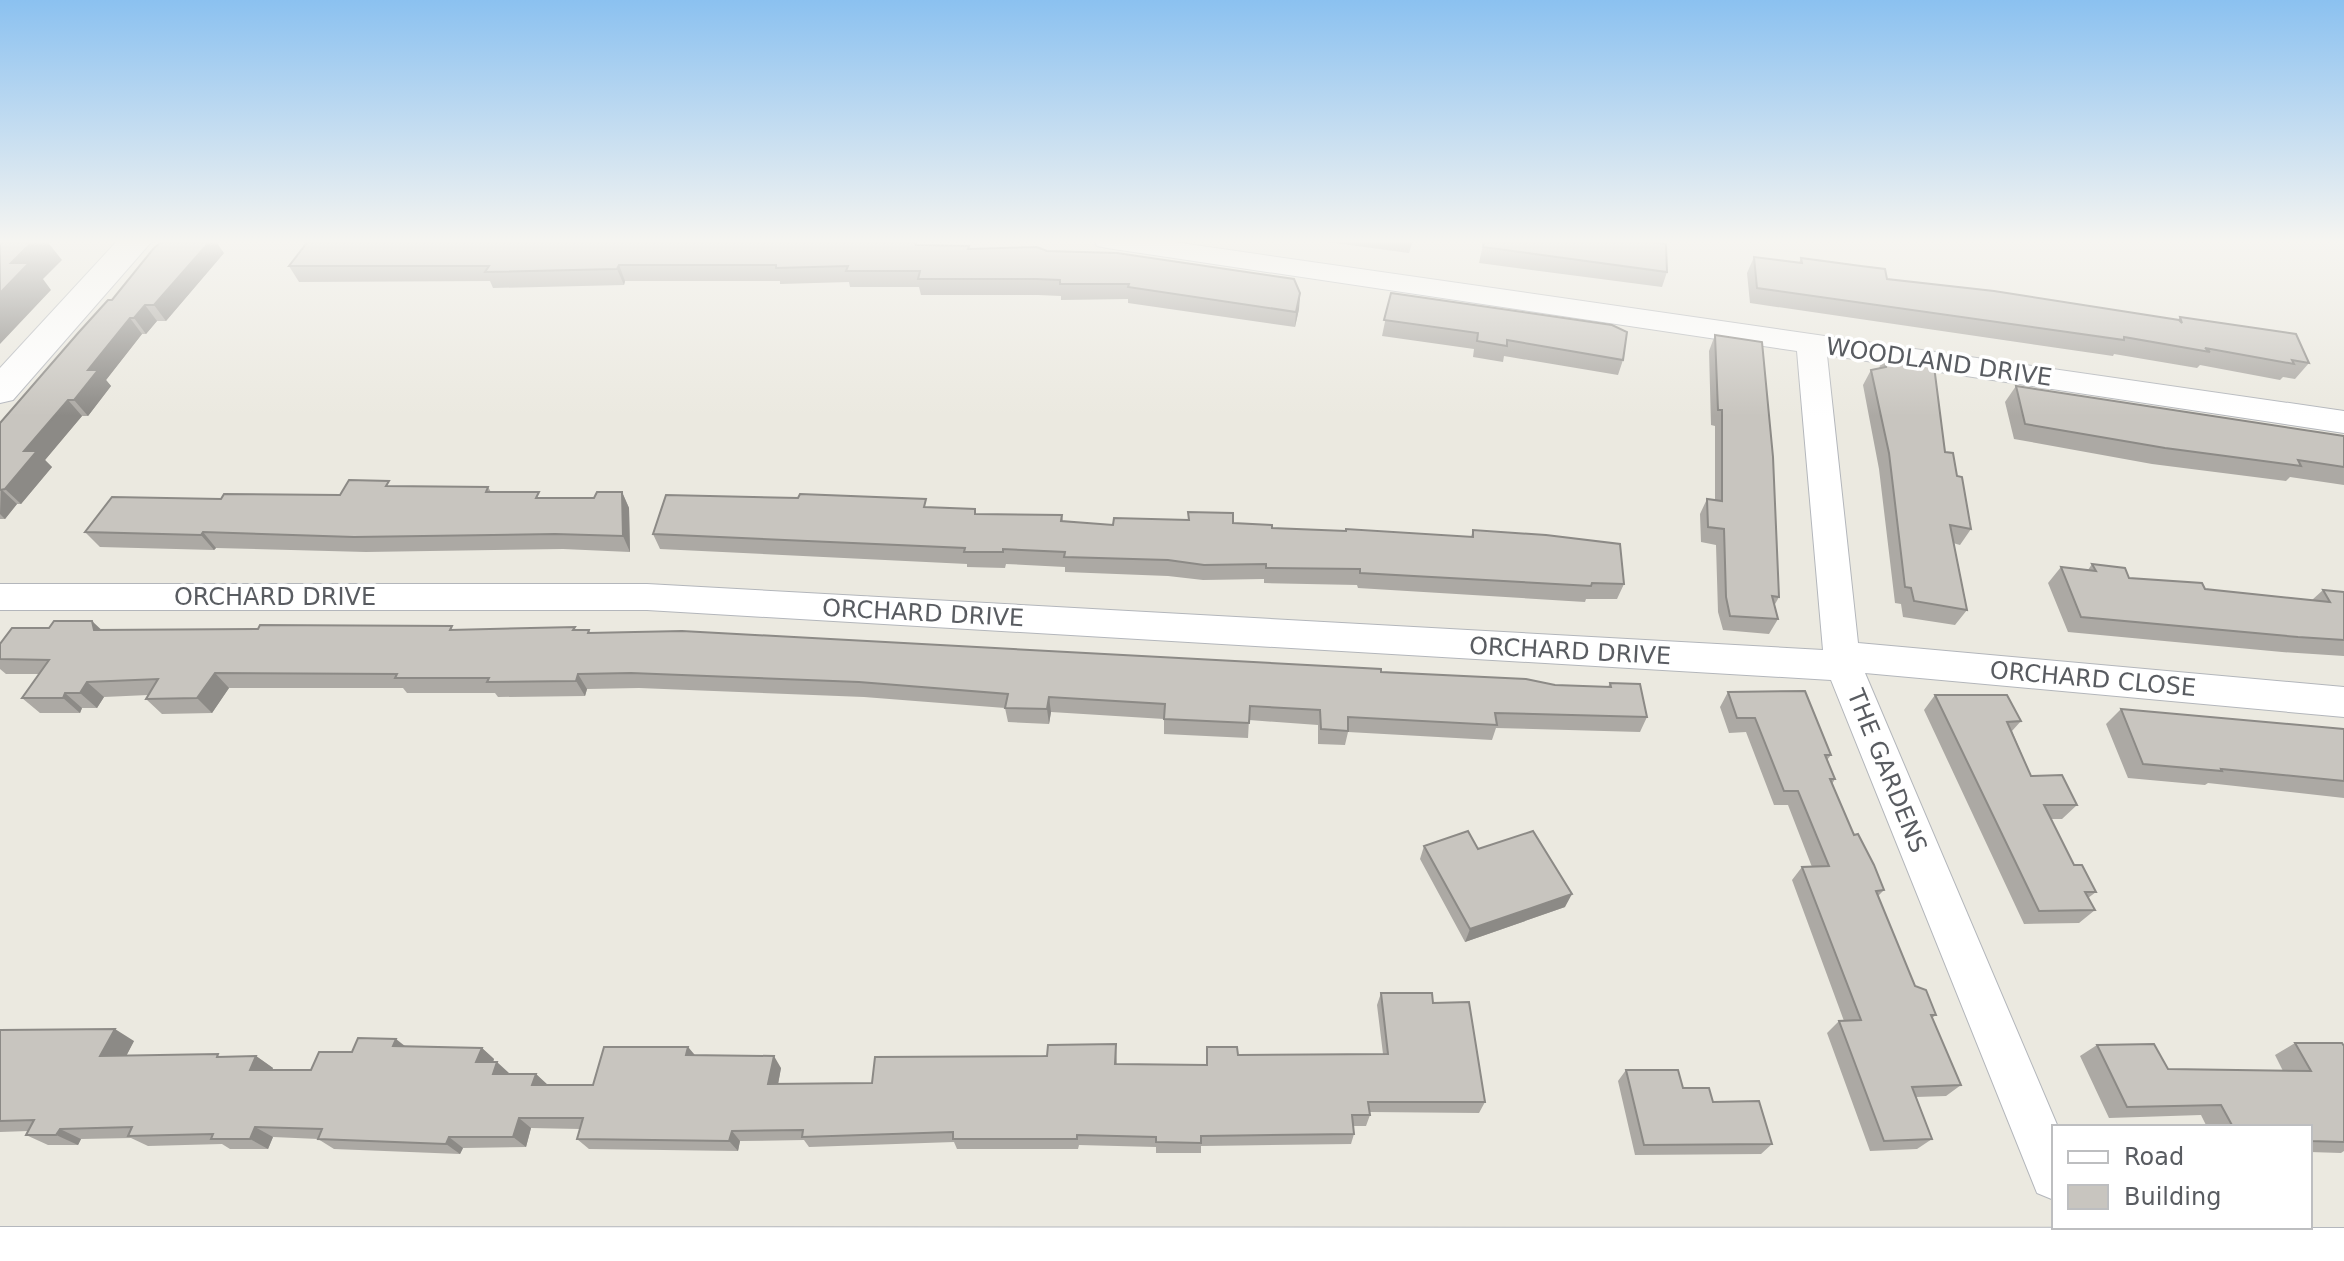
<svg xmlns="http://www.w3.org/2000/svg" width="2344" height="1261" viewBox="0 0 2344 1261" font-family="'DejaVu Sans',sans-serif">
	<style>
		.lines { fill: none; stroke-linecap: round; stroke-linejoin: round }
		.street-casing { stroke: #b3b6bb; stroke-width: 2 }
		.secondary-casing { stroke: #b4b7bd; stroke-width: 2 }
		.street { fill: #fff; fill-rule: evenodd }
		.secondary { fill: #fff; fill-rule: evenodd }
		.wall { fill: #aca9a4 }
		.shaded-wall { fill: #8c8a86 }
		.building { fill: #c8c5bf; stroke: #8c8a86; stroke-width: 2 }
		.labels { text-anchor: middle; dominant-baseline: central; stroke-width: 7; stroke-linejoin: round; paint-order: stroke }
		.street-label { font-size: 24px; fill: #595c61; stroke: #fff }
	</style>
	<rect width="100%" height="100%" fill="#ebe9e0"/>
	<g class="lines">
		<defs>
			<path id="street" d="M1094,240H1160L2344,411V433L1827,355L1858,643L2344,687V717L1865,673L2058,1127H2054V1200L2037,1193L1831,680L647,610H0V584H647L1823,650L1797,351L1107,248L1097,246Z"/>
			<path id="secondary" d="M118,240H153L13,400L0,403V368Z
				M0,1227L2344,1228V1261H0Z"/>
		</defs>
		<!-- street casing -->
		<use href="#street" class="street-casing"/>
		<!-- secondary casing -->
		<use href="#secondary" class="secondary-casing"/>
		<!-- street -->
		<use href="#street" class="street"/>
		<!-- secondary -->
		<use href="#secondary" class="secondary"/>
	</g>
	<!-- wall -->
	<path class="wall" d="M843,240L915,241L916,245L969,249L1047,251L1300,293L1299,309L1295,327L1128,303V299L1061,300V296L1038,295H921L919,287H850L849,282L780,284V281H625L624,285L493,288L490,281L299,282L289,266Z
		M1312,240H1413L1409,253Z
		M1484,240L1667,272L1662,287L1479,263Z
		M224,253L166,321H157L146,334H142L106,380L111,386L88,416H82L45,460L52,467L21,504H17L5,519H0V423L112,300Z
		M1754,257L1799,263L1801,258L1887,279L2178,320L2180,317L2309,363L2295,379L2283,377L2280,380L2200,365L2197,368L2114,354L2113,356L1750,303L1747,273Z
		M1391,293L1623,360L1618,375L1504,356L1503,362L1473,357L1474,349L1382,336Z
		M1715,335L1779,597L1774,606L1778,619L1769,634L1723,630L1718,612L1716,545L1701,542L1700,514L1707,499L1715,500V426L1711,425L1709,351Z
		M1884,358L1945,452L1957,476L1971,529L1960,545L1953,543L1967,610L1955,625L1903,617L1901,604L1895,603L1879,469L1863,385L1871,370L1879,368Z
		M2016,386L2344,436V485L2290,477L2286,481L2152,464L2014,439L2005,402Z
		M392,486L488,487L491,492L542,498H594L622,492L629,508L630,552L563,549L366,552L216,548L214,550L100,547L85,532L221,499L340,495Z
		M928,508L976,514L1062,515L1063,521L1113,525L1233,523L1272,528L1471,537L1473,530L1624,584L1617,599H1586L1585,602L1358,588L1357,585L1264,583V579L1203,580L1168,576L1065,572V567L1006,564L1005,568L967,567V564L660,549L653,534Z
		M2092,564L2129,578L2205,589L2312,600L2323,590L2344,592V656L2282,652L2068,632L2048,583L2061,567L2088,570Z
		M49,628L101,630H589L590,633L1381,672L1555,685L1608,687L1610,683L1647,717L1640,732L1496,728L1492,740L1348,732L1345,745L1318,744V725L1249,720L1248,738L1164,734V719L1051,712L1049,724L1008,722L1005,708L864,697L639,688L587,689L585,696L498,697L495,693H407L403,688H229L212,713L162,714L146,699L148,695L104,697L97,708H82L80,713H40L22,698L39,674H6L0,669V644Z
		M1728,692L1831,755L1827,760L1835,779L1832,784L1854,835L1884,890L1878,896L1915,986L1936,1015L1932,1018L1961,1085L1946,1096L1916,1097L1932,1139L1917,1149L1870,1151L1827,1033L1839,1021H1844L1792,880L1802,867H1812L1788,805H1774L1746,732L1729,733L1720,707Z
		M1935,695L2021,721L2012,731L2031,776L2077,805L2062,819H2051L2074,865L2096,892L2088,898L2095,910L2079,923L2024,924L1924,710Z
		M2121,709L2344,729V798L2208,783L2205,785L2128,778L2106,724Z
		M1424,846L1478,849L1565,907L1465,942L1420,859Z
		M1381,993L1433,1003L1485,1102L1479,1113L1369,1112L1370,1115L1366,1126H1353L1354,1134L1351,1144L1201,1146V1153H1156V1147L1079,1145L1078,1149H957L954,1142L809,1147L804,1140L740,1141L738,1151L589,1149L577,1139L580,1129L531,1128L526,1147L463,1148L460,1154L334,1149L318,1139L273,1137L268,1149H230L222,1144L148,1146L131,1138L81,1139L78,1145H48L26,1135L28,1131L0,1132V1030L134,1041L126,1056H256L273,1068L272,1070H311L352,1052L405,1046L482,1048L494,1059L493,1062L509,1074H536L547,1085H593L688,1047L695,1055L781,1068L778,1084L872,1083L1116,1044L1117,1064L1206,1065L1207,1047L1238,1055L1383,1054L1377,1005Z
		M2295,1043L2344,1046V1151L2341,1153L2310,1152V1127H2207L2201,1115L2109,1118L2080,1056L2097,1045L2168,1069L2283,1071L2275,1055Z
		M1626,1070L1683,1088L1713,1102L1772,1144L1761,1154L1635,1155L1618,1081Z"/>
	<!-- shaded-wall -->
	<path class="shaded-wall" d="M34,240H46L62,260L43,279L51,290L0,344V293L11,263Z
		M211,240H215L224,253L166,321L154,305Z
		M619,265L625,281L624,285L617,269Z
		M1300,293L1299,309L1295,327L1296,312Z
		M145,305L157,321L146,334L134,318Z
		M130,318L142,334L106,380L111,386L88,416L74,400L88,370Z
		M68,400L82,416L45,460L52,467L21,504L5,489L24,451Z
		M1,489L17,504L5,519L0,514Z
		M622,492L629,508L630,552L623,536Z
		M203,532L216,548L214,550L201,535Z
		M92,621L108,636L94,630Z
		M215,673L229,688L212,713L197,698Z
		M578,674L587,689L585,696L576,681Z
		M87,682L104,697L97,708L80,693Z
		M65,693L82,708L80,713L63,698Z
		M1049,697L1051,712L1049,724L1047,709Z
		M1572,894L1565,907L1465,942L1470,929Z
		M115,1029L134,1041L120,1068L100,1056Z
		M396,1039L410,1050L393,1046Z
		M688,1047L697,1058L686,1055Z
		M482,1048L494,1059L489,1074L476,1062Z
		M256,1056L273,1068L267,1081L250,1070Z
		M774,1056L781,1068L776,1095L768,1084Z
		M497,1062L509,1073L506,1085L493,1074Z
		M536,1074L548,1085H532Z
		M519,1118L531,1128L526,1147L513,1137Z
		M255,1127L273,1137L268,1149L250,1139Z
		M60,1129L81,1139L78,1145L56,1135Z
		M732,1131L740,1141L738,1151L729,1141Z
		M449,1137L463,1148L460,1154L446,1144Z"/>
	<!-- building -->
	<path class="building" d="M0,240H34L11,263H29L0,293Z
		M164,240H211L154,305H145L134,318H130L88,370H98L74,400H68L24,451H37L5,489L0,490V423L79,332L108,300H112L154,248Z
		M309,240H842L915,241L916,245L969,246L968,249L1037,247L1047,251L1117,253L1294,279L1300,293L1296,312L1128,287L1129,284H1060V280L1036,279H918L920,271H846L848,266L776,268V265H619L617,269L485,272L489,266H289Z
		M1484,240H1652V242L1666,244L1667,272L1483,247Z
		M1754,257L1802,263L1801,258L1861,266L1885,269L1887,279L1994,291L2179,320L2182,323L2180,317L2296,334L2309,363L2292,360L2294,364L2205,348L2210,352L2124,337V340L1757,288Z
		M1391,293L1612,325L1627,332L1623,360L1507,340V346L1477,341L1478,333L1384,320Z
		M1715,335L1762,342L1773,457L1779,597L1772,596L1778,619L1730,616L1726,597L1724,529L1708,527L1707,499L1722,501V410H1718Z
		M1884,358L1934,366L1945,452L1953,453L1957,476L1962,477L1971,529L1950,525L1967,610L1914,601L1911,588L1905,587L1889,453L1871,370L1886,367Z
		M2016,386L2344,436V467L2298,460L2301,466L2165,448L2025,424Z
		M349,480L389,481L386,486L488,487L486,492H539L536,498H594L597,492H622L623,536L555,534L354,537L203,532L201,535L85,532L112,497L221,499L224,494L340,495Z
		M800,494L926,499L924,507L975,509V514L1062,515L1061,521L1113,525L1114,518L1189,520L1188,512L1233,513V523L1272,525V528L1346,531V529L1473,537V530L1546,535L1620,544L1624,584L1592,583L1591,586L1360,573V569L1266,568V564L1204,565L1168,560L1064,557L1065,552L1003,549V552H964L965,548L653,534L666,495L798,498Z
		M2092,564L2125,568L2129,578L2202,583L2205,589L2330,602L2323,590L2344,592V640L2298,637L2081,617L2061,567L2096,571Z
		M54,621H92L94,630L258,629L260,625L452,626L450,630L575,627L573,630H589L588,633L682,631L1381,669V672L1526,679L1555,685L1611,687L1610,683L1640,684L1647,717L1495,713L1497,725L1348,717V731L1321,729L1320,710L1250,706L1249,723L1164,719L1165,704L1049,697L1047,709L1005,708L1008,694L859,682L631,673L578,674L576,681L487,682L489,678H395L397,674L215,673L197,698L146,699L158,679L87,682L80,693H65L63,698H22L49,660L0,659V644L12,628H49Z
		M1805,691L1831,755H1825L1835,779H1830L1854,835L1858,834L1874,865L1884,890L1876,891L1915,986L1926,990L1936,1015H1931L1961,1085L1912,1087L1932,1139L1884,1141L1839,1021L1861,1020L1802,867L1829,866L1798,791H1784L1755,718H1737L1728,692Z
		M1935,695H2007L2021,721L2007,722L2031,776L2062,775L2077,805H2044L2074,865H2082L2096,892H2085L2095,910L2039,911Z
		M2121,709L2344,729V781L2221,769L2222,771L2143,764Z
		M1468,831L1478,849L1533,831L1572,894L1470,929L1424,846Z
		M1381,993H1432L1433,1003L1469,1002L1485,1102H1368L1370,1115H1352L1354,1134L1201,1136V1143L1156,1142V1137L1077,1135V1139H953V1132L802,1137L803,1130L732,1131L729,1141L577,1139L583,1118H519L513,1137H449L446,1144L318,1139L322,1129L255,1127L250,1139H211L213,1134L128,1136L132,1127L60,1129L56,1135H26L34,1120L0,1121V1030L115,1029L100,1056L218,1054L217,1057L256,1056L250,1070H311L319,1052H352L358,1038L396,1039L393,1046L482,1048L476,1062H497L493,1074H536L532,1085H593L604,1047H688L686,1055L774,1056L768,1084L872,1083L875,1057L1047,1056L1048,1045L1116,1044L1115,1064L1207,1065V1047H1237L1238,1055L1388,1054Z
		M2295,1043H2342L2344,1046V1142L2310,1141V1127H2233L2221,1105L2127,1107L2097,1045L2154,1044L2168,1069L2311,1071Z
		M1626,1070H1678L1683,1088H1709L1713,1102L1759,1101L1772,1144L1644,1145Z"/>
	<!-- sky -->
	<linearGradient id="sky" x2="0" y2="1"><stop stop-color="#8bc1f0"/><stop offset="0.58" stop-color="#f6f5f1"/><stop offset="1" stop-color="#f6f5f1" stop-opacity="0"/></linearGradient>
	<rect width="2344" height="416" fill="url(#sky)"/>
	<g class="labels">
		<!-- street labels -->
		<g class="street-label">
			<text transform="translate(1939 362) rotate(8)">WOODLAND DRIVE</text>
			<text x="275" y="597">ORCHARD DRIVE</text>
			<text transform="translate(923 613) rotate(3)">ORCHARD DRIVE</text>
			<text transform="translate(1570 651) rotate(3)">ORCHARD DRIVE</text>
			<text transform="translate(2093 679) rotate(5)">ORCHARD CLOSE</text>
			<text transform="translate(1887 771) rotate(68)">THE GARDENS</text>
		</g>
	</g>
	<!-- legend -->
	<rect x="2052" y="1125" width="260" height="104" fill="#ffffff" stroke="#bdbec0" stroke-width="2"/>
	<rect x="2068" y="1151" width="40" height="12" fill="#ffffff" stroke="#bdbec0" stroke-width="2"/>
	<text x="2124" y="1165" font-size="24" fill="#595c61">Road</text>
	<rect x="2068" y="1185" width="40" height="24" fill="#c8c5bf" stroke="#bdbec0" stroke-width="2"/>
	<text x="2124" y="1205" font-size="24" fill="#595c61">Building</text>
</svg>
